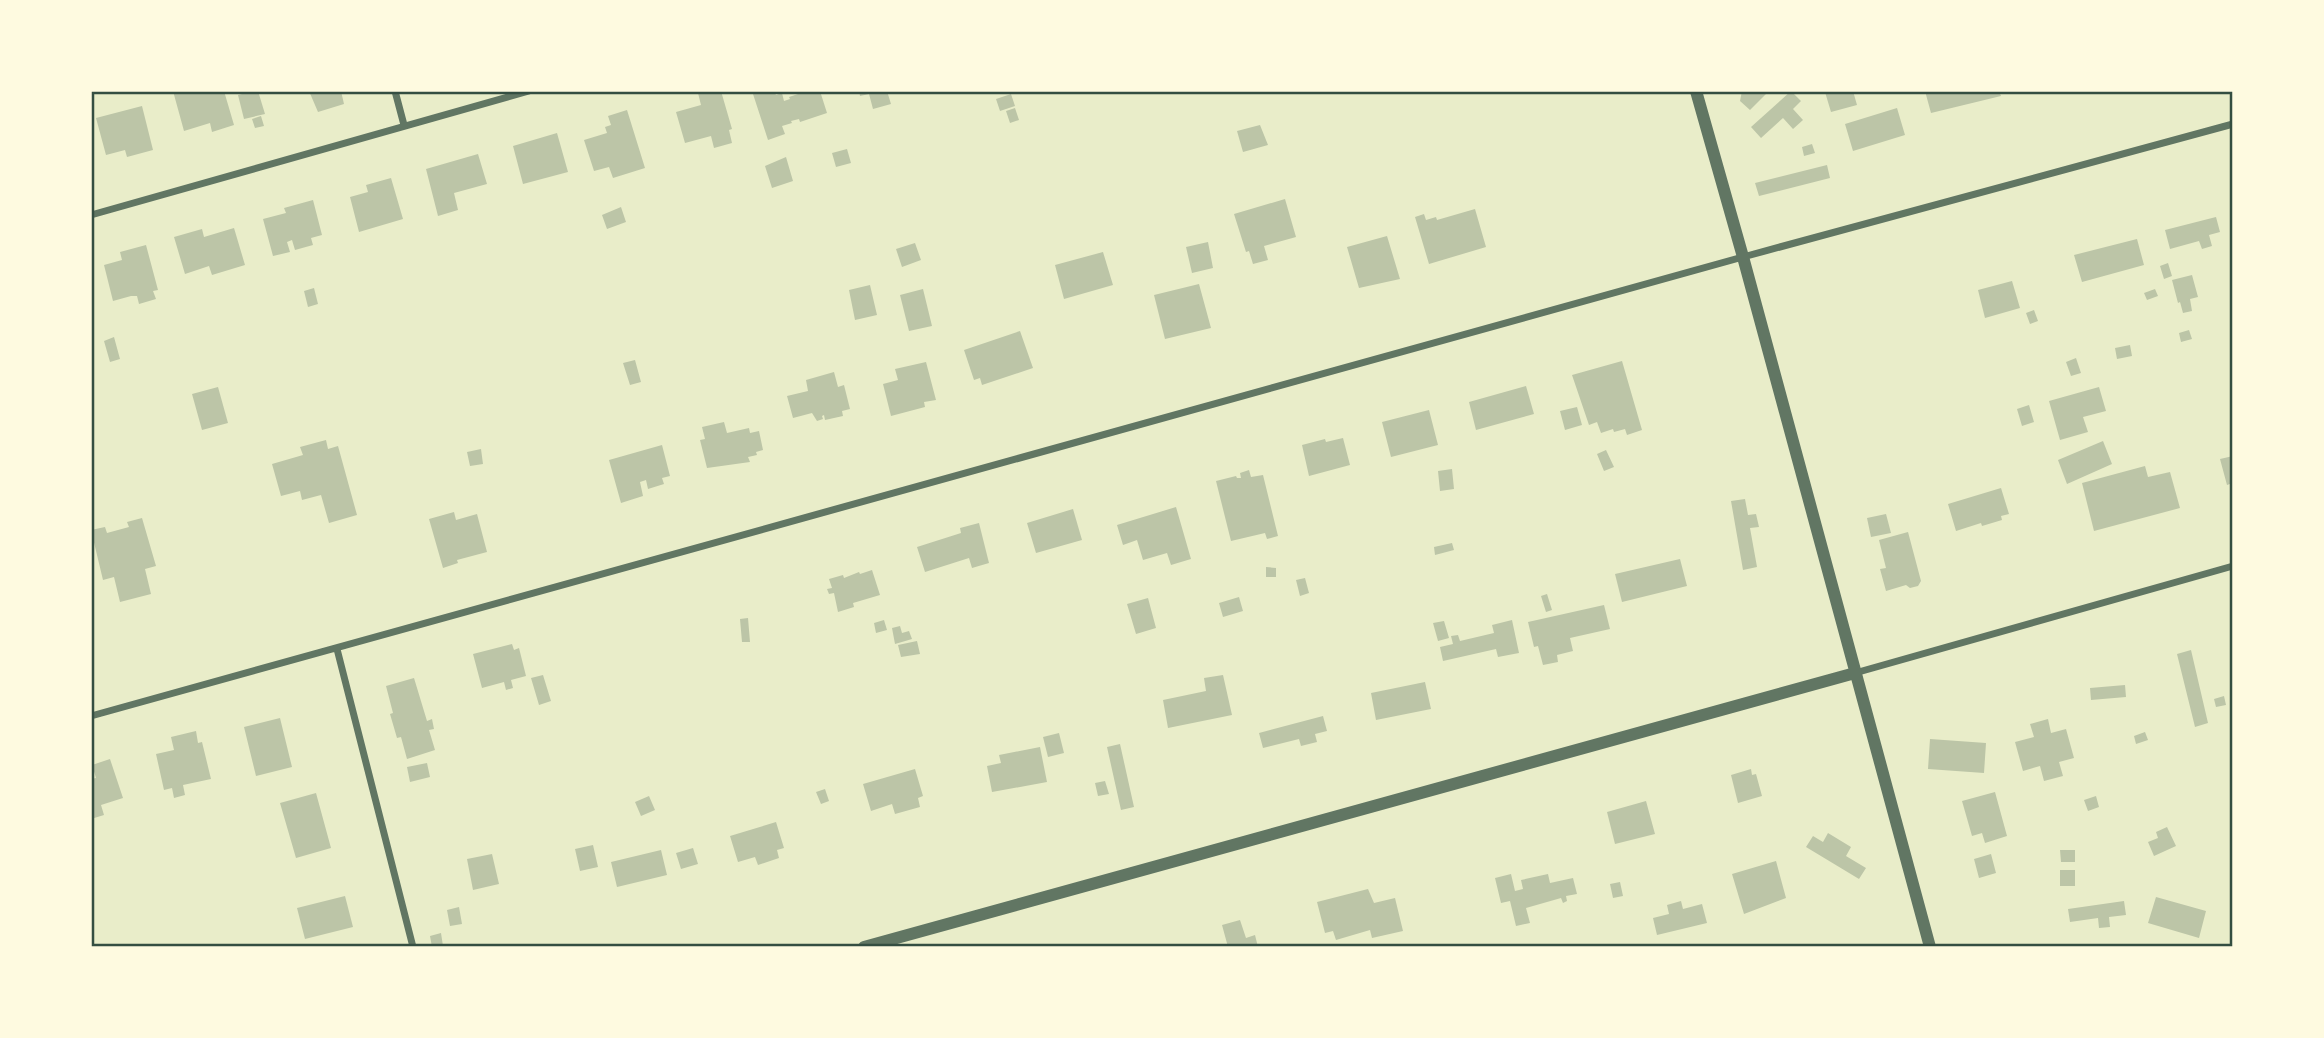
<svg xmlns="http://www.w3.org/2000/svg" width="2324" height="1038" viewBox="0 0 2324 1038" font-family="'Titillium Web',sans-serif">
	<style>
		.building { fill: #bcc5a7 }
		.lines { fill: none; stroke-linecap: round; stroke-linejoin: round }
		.minor { stroke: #617663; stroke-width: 7 }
		.tertiary { stroke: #617663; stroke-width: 12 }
		.neatline { fill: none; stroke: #344e41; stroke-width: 2.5 }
	</style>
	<rect width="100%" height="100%" fill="#e9edc9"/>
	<!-- building -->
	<path class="building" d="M173,91H224L234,125L212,132L210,123L184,131Z
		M254,91H258L265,114L244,119L238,95Z
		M309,91H341L344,104L318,112Z
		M705,91H721L732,129L729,130L732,143L714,148L711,136L685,143L676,112L701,105L698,93Z
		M765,91H774L776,95L782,93L784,101L790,99L789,97L807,91H820L827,113L800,122L799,119L791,121L792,123L782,126L785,134L768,140L753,94Z
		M859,91H887L891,104L873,109L869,94L860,96Z
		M1742,91H1769L1750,110L1740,101Z
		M1791,91L1801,101L1793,109L1803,120L1793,129L1783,118L1761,138L1751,127Z
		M1853,91L1857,105L1831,112L1825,92Z
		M1925,91H1999L2001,96L1931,113Z
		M1011,94L1015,106L1000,111L996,99Z
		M142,106L153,150L127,157L125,150L106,155L96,118Z
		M1015,108L1019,120L1010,123L1006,111Z
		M1897,108L1905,135L1853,151L1845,124Z
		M627,110L645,168L613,178L609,167L594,171L584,140L607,133L605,127L611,125L608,116Z
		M261,116L264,126L255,128L252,119Z
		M1260,125L1268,145L1243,152L1237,131Z
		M557,133L568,172L523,184L513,146Z
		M1812,144L1815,153L1804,156L1802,147Z
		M847,149L851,163L836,167L832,153Z
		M478,154L487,184L454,193L458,210L438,216L426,169Z
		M786,157L793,181L772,188L765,166Z
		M1827,165L1830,178L1759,196L1755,183Z
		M391,178L403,219L359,232L350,197L368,192L366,185Z
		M1285,199L1296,237L1264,246L1268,260L1253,264L1249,251L1246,252L1234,214Z
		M313,200L322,235L311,238L313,245L295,250L292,240L287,242L290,252L273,256L263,219L286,213L284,208Z
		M621,207L626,222L607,229L602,215Z
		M1475,209L1486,247L1429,264L1415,217L1424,214L1426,220L1436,217L1437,220Z
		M2216,217L2220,232L2209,235L2212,246L2202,249L2199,241L2170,249L2165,230Z
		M234,228L245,265L212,275L209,266L185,274L174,237L202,229L204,237Z
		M1387,236L1400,279L1359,288L1347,247Z
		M2137,239L2144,265L2082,282L2074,255Z
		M1208,242L1213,268L1192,273L1186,247Z
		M915,243L921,260L902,267L896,249Z
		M146,245L158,290L153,291L156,299L139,304L137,296H131L113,301L104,265L122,260L120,252Z
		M1103,252L1113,285L1064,299L1055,265Z
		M2168,263L2172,276L2164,279L2160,266Z
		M2192,275L2198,297L2190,299L2192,311L2183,313L2180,302L2178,303L2172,280Z
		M2012,281L2020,308L1985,318L1978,290Z
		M1199,284L1211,328L1165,339L1154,295Z
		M870,285L877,315L855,320L849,290Z
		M314,288L318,304L308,307L304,291Z
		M923,289L932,326L909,331L900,295Z
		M2155,289L2158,296L2147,300L2144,293Z
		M2034,310L2038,321L2030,324L2026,313Z
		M2189,330L2192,339L2181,342L2179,333Z
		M1020,331L1033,368L982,385L980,378L974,380L964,350Z
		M114,337L120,359L110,362L104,341Z
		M2130,345L2132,356L2117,359L2115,348Z
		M2076,358L2081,373L2071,376L2066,362Z
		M635,360L641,382L630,385L623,363Z
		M1622,361L1642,430L1627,435L1625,429L1614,432L1613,429L1601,433L1597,422L1589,425L1572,375Z
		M926,362L936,400L924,402L925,407L891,416L883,384L898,380L895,369Z
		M834,372L838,387L844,385L850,409L842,411L843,416L825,420L824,415L822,416L823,419L817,421L812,413L793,418L787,396L808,391L806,380Z
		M1526,386L1534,414L1476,430L1469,402Z
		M218,387L228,423L202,430L192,394Z
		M2099,387L2106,411L2083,417L2088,432L2060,440L2049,401Z
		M2029,405L2034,422L2022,426L2017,409Z
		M1577,407L1582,425L1565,430L1560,411Z
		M1429,410L1438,445L1391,457L1382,422Z
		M724,422L727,433L749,428L750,433L759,431L763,450L756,452L757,455L748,457L750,462L707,468L700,440L705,439L702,427Z
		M1343,438L1350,465L1309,476L1302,445L1325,439L1326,442Z
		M326,440L328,449L338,446L357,515L329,523L321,495L302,500L300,491L281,496L272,464L303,455L300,447Z
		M2103,441L2112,464L2067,484L2058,460Z
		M662,445L670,476L662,478L664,484L648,489L646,480L640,482L643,496L621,503L609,460Z
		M481,449L483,464L470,466L467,452Z
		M1606,450L1614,467L1604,471L1597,454Z
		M2233,456V483L2227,485L2220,459Z
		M2145,466L2148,477L2170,472L2180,508L2094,531L2082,483Z
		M1452,469L1454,489L1440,491L1438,471Z
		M1249,470L1251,477L1263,475L1278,536L1267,539L1265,533L1231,541L1216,481L1236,476L1237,478H1241L1240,473Z
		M2001,488L2009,514L2001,516L2002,520L1982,526L1981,523L1956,531L1948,504Z
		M1745,499L1748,515L1756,514L1759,527L1750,528L1757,567L1743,570L1731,501Z
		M1176,507L1191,559L1171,565L1167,553L1143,560L1137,540L1123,545L1117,525Z
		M1073,509L1082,540L1036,553L1027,523Z
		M454,512L456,520L477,514L487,552L457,560L458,563L443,568L429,519Z
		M1886,514L1891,533L1871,537L1867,518Z
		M142,518L156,566L145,569L151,594L120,602L114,577L103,580L91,530L105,527L107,533L129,527L127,522Z
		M979,523L989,563L972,568L969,558L925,572L917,547L961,533L960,528Z
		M1908,532L1921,581L1918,586L1910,588L1906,585L1886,591L1880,569L1886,568L1879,540Z
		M1452,543L1454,550L1435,555L1434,547Z
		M1680,559L1687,586L1622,602L1615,574Z
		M1266,567L1276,568V577H1266Z
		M872,570L880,595L853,603L854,607L838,612L834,593L829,594L827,589L832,588L829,579L843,575L844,578L859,572L860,574Z
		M1305,578L1309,593L1300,596L1296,580Z
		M1547,594L1552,610L1546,612L1541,596Z
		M1239,597L1243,611L1223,617L1219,603Z
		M1148,598L1156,628L1136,634L1127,604Z
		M1604,605L1610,629L1570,638L1573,651L1557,655L1558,662L1543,665L1538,646L1534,647L1528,622Z
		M748,618L750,642H742L740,619Z
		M884,620L887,630L876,633L874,623Z
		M1512,620L1519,653L1498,657L1496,649L1443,661L1440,647L1453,644L1451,636L1458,635L1460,641L1494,633L1492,625Z
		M1444,621L1449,638L1438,641L1433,623Z
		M900,626L902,633L909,631L912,639L895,644L892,628Z
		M917,641L920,654L901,657L898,645Z
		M512,644L514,650L519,648L526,676L511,680L513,688L506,690L504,682L482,688L473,654Z
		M2191,650L2208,723L2195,727L2177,654Z
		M543,675L551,701L539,705L531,678Z
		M1223,675L1232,715L1168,728L1163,700L1206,691L1204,678Z
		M414,678L427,721L432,719L434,729L429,730L435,750L407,759L401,737L397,738L390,714L393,713L386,686Z
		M1425,682L1431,709L1376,720L1371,693Z
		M2125,685L2126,697L2091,700L2090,688Z
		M2224,696L2226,705L2216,707L2214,699Z
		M1323,716L1327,731L1315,734L1317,742L1301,746L1299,739L1263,748L1259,733Z
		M280,718L292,767L256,776L244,727Z
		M2048,719L2051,733L2066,729L2074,758L2059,762L2063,776L2044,781L2040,766L2023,771L2015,742L2034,737L2030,724Z
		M196,731L198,743L202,742L211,779L183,785L185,795L174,798L172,788L164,790L156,754L174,750L171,737Z
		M2145,732L2148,740L2136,744L2134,736Z
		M1059,733L1064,753L1048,757L1043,737Z
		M1930,739L1986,743L1984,773L1928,769Z
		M1120,744L1134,807L1121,810L1107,747Z
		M1040,747L1047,782L992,792L987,766L1001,763L999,755Z
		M110,759L123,798L101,805L104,815L91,819V779L96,778L92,765Z
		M427,763L430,777L410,782L407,767Z
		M915,769L923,796L918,798L920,807L895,814L892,804L871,811L863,784Z
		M1751,769L1752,775L1756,774L1762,796L1738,803L1731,775Z
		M1105,781L1109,794L1098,796L1095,783Z
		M825,789L829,801L821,804L816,792Z
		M1995,792L2007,836L1985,843L1982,833L1972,836L1962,801Z
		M316,793L331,848L296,858L280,803Z
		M649,796L655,810L641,816L635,802Z
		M2096,796L2099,807L2088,811L2084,800Z
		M1646,801L1655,834L1615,844L1607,812Z
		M776,822L784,848L777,850L779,858L758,865L755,857L738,862L730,836Z
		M2167,827L2176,846L2154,856L2148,842L2158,838L2156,832Z
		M1828,833L1851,847L1846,856L1866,868L1859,879L1806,847L1813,836L1823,842Z
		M593,845L598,867L580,871L575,849Z
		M693,848L698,864L681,869L676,853Z
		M661,850L667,875L617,887L611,862Z
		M2060,850H2075V862H2061Z
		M492,854L499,884L473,890L467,859Z
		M1991,854L1996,873L1979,878L1974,859Z
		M1776,861L1786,898L1744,914L1732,874Z
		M2060,870H2075V886H2060Z
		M1511,874L1515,891L1523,889L1521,880L1548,874L1550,883L1573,878L1577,894L1566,896L1567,901L1563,903L1561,898L1526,908L1530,923L1516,926L1510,901L1501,903L1495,878Z
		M1620,882L1623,896L1613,898L1610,884Z
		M1368,889L1374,903L1395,898L1403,931L1372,938L1370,930L1336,940L1333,931L1325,933L1317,902Z
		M345,896L353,927L305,939L297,908Z
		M2156,897L2206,911L2199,938L2148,923Z
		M1681,901L1683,909L1702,904L1707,923L1657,935L1653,918L1669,914L1667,905Z
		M2124,901L2126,915L2109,917L2110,927L2099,928L2098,918L2070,922L2068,909Z
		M459,907L462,924L450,926L447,910Z
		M1240,920L1246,938L1255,935L1258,947H1228L1222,925Z
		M441,933L443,946L432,947L430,936Z"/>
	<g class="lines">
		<!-- minor -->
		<path class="minor" d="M395,91L404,125
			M91,215L529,91
			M337,649L413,947
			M1855,673L2233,566
			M91,716L1743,257L2233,124"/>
		<!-- tertiary -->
		<path class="tertiary" d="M1696,91L1743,257L1930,947
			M864,947L1855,673"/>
	</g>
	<!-- border -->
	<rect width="2324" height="1038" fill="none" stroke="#fefae0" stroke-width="186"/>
	<rect x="93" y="93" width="2138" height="852" class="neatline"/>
</svg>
